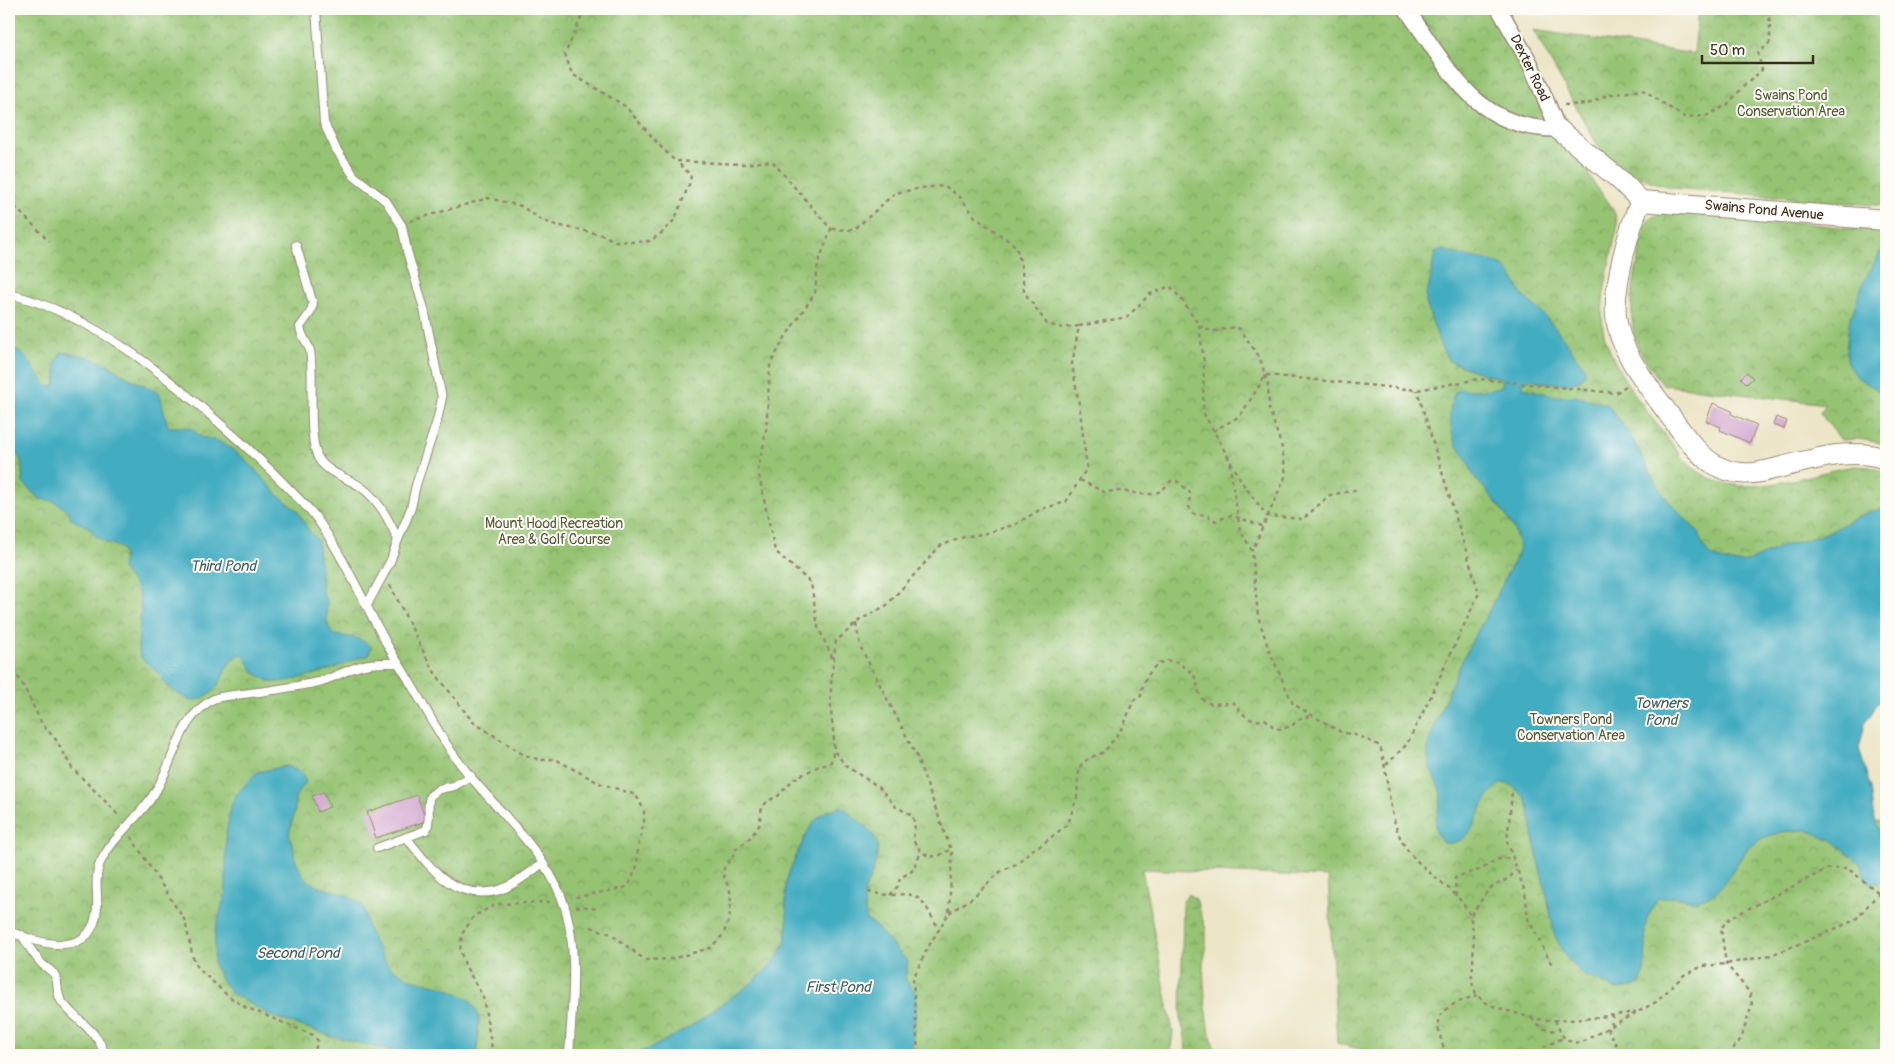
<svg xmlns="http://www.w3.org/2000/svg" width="1895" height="1064" viewBox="0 0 1895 1064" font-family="Pangolin,sans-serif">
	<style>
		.wetland { fill: url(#wetland-marsh); stroke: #687648 }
		.park { fill: url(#park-crowns); stroke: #687648 }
		.water { fill: #42acc1; stroke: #3e6b70 }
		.building { fill: #d3a8d0 }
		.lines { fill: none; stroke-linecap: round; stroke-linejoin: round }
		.lane-casing { stroke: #948872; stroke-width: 10 }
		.street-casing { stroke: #948872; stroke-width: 18 }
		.secondary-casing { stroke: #948872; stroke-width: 22 }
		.path { stroke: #948872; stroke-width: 2.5; stroke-dasharray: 4 4; stroke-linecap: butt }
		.lane { stroke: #fff; stroke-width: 8 }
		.street { stroke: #fff; stroke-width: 15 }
		.secondary { stroke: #fff; stroke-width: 20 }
		.labels { text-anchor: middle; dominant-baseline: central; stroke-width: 4; stroke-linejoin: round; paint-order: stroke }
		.street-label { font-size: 14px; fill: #3b2a1e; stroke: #fdfcf7 }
		.park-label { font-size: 14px; fill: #565837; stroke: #fdfcf7 }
		.water-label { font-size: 15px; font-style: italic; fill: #3e5e5f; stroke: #fdfcf7 }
	</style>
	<defs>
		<pattern id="wetland-marsh" width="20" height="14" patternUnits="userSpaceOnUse" patternTransform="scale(1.25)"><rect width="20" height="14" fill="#95c372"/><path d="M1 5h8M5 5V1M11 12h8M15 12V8" fill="none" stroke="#7b9f5d"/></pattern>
		<pattern id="park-crowns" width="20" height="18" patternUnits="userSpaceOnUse" patternTransform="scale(1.25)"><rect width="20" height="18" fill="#95c372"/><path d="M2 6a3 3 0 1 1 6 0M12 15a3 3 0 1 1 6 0" fill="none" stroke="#7b9f5d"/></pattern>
	</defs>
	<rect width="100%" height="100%" fill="#fdfcf7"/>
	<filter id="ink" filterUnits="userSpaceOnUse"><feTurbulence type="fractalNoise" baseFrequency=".02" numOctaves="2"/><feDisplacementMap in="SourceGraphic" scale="10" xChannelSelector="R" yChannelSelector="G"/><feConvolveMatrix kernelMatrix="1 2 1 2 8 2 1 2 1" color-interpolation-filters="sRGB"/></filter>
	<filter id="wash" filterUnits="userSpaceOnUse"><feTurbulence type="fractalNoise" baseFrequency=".0096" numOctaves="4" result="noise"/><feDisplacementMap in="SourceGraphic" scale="20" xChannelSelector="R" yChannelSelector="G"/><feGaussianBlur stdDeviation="1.12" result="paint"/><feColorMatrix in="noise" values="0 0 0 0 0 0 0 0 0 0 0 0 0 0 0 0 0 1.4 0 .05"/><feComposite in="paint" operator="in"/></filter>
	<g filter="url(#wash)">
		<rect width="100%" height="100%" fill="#ede5c7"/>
		<!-- wetland -->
		<path class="wetland" d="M1188,894L1196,899L1206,930V950L1203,964L1204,984L1207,1021L1216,1055H1186L1185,1036L1181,1021L1183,901Z"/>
		<!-- park -->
		<path class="park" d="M9,9H1487L1595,185C1604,196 1616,209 1617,224C1618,231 1614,240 1613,247C1608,272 1598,309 1604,334C1616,378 1654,419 1681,456C1730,511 1794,475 1855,466L1869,467L1886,472V671L1855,723L1864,822L1886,821V1055H1381L1337,1043L1328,877L1142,869L1173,1032L1170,1055H9Z
			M1698,9H1886V206L1674,188C1642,180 1623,171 1599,148L1533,30L1694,54Z
			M1664,213L1746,217L1886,232V444L1859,439L1841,440L1820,413L1826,404L1664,385C1655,373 1644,361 1638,347C1623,308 1638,265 1645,226L1652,217Z"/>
		<!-- water -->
		<path class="water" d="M1885,245H1886V395L1858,378L1852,371L1848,365L1846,351L1849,323L1863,283Z
			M1440,250C1446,250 1449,252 1455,254C1471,258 1488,258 1503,266C1512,271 1517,288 1524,297C1528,301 1532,304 1536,307C1551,322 1566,340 1577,358C1580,362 1584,366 1585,371C1586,390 1540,383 1530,379L1523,383V388L1556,396H1575L1607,404L1632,438L1657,485L1666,498L1700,534C1701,557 1725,565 1746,562C1755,561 1763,554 1771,551C1786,544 1803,541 1818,536C1841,528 1861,511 1886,508V694L1874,707L1871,715L1866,720L1859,748L1870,787L1873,812L1884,846L1885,875L1882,881L1877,883L1869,882L1865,878L1860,863L1832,840L1824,838L1808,830L1781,832L1763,838L1747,849L1725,882L1714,894L1696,901L1671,897L1658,898L1647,918L1645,931L1646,947L1644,974L1640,983L1633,987L1616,989L1583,975L1565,956L1554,934L1547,895L1538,861L1528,805L1524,797L1511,785L1502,783C1495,788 1488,795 1484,803C1474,823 1470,846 1443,843C1426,822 1444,811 1440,790C1438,784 1434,778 1432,772C1428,762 1427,751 1429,741C1440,709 1454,677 1469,647C1481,623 1496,601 1506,576C1510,567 1521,555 1519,545C1516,523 1490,495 1476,479C1472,475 1471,467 1468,462C1464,454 1457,448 1454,439C1449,426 1448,403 1456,391C1464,388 1469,390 1477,390C1485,391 1494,388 1502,386V379L1498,377L1486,375L1449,361L1441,347L1426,303V294L1429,287L1435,252Z
			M9,346C28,352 34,374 49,387L56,385V362L61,352L85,356L105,363L129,378L159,392C163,401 165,422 169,427H186L191,428L201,437L218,441L236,452L247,461L279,496L297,510L311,534L318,540C317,552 321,562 321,573C322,583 320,592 327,600C327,614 324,624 334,635C348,638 361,635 371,648L368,656C355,657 347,663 335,668C324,672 282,684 271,682C267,681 262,677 258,675C249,670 249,660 242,654C218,661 229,697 190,701L169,688L156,670L144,661L141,657L138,648L141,610L140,600L137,589L122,569L124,556L121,548C108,542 96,541 90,528L71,519L69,512L65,509L54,501L39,499L23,483L21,460L9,444Z
			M287,766L302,773L306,782L295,797V810L289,834L294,850V856L303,876L316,886L346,895L360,903L364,908L367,926L373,940L389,967L411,979L444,987L469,999L477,1011L479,1019L477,1055H414L405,1049L393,1051L333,1037L268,1015L230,992L221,979L214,965L215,931L226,891V834L231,806L237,794L257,772Z
			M842,807C849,810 850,815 856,819C884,838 880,850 870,879C868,883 866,886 865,890C863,900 865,912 867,921L873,924L908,962L905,979L916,993V1011L911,1055H637C654,1046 671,1038 688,1028C698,1022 706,1014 716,1008C738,993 772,972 783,947C792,927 783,904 786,883C788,873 793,863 797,854C808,832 813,811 842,807Z"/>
		<g id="blocks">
			<!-- building -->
			<path class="building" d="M1747,372L1753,378L1747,384L1741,378Z
				M1713,403L1732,411L1731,414L1757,425L1750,443L1720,430L1721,427L1706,421Z
				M1776,417L1787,421L1784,429L1773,425Z
				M324,792L330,807L318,812L312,796Z
				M417,795L426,821L376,838L367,812Z"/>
		</g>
	</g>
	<g filter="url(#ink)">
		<use href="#blocks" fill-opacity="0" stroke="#948872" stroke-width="1"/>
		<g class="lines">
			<defs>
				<path id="lane" d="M316,9L324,123L336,149L354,176L386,201L402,226L407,251L424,309L442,398L437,421L416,485L411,508L398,540
					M296,245L313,304L310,313L300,327C301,336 308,343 310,351C315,377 306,441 320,461C330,474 348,478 361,487C379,500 389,520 398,540L390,562L367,605
					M9,294C98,315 177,385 243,444C260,460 277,476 293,493C301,501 310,509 317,519C343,556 361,597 383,637C391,653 402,668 411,684C423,704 434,725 447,745C480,797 537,838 561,896C580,943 572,1006 569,1055
					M406,837C430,867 452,900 496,891C511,888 530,872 542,864
					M377,848L426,830C432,819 426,807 430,796L439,789L454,786L471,776
					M9,931C42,945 94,960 97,907C98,892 94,878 100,863C113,836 138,819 154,794C170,770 178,729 198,711C203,706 210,700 216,698C228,695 238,695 250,693C271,691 293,687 314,683C330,680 344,671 360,666C372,662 385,663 397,663
					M22,935C28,946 34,955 42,964C45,967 51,970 54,974C60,983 55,993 62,1002C77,1022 97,1029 105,1055"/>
				<path id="street" d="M1406,9C1449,67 1474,130 1558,129L1530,63L1499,9"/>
				<path id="secondary" d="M1558,129L1620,180L1641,201C1629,228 1613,286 1616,316C1619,351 1647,384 1667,412C1681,430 1693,450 1712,463C1721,469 1730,472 1741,473C1755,475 1768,470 1782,467C1815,459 1853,447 1886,459
					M1641,201L1886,220"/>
			</defs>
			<!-- lane casing -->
			<use href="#lane" class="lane-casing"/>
			<!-- street casing -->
			<use href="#street" class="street-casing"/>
			<!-- secondary casing -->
			<use href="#secondary" class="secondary-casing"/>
			<!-- path -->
			<path class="path" d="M582,9L581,18L565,54L572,74L625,106L661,147L675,161L742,164L772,161L831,229L818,263L815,293L782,342L770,366L766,431L758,471L775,551L811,583L818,627L833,659
				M1564,105L1588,104L1607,95L1643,90L1684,117L1706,116L1727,105L1743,87L1762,70L1758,54L1770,42V21L1765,9
				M9,201L49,241
				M410,221L488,198L521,206L540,219L552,224L603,235L615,241L636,242L650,241L663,232L675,219L690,182L691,175L677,162
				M1199,325C1218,339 1225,323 1240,329L1260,358L1268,385L1269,408L1282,448L1286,475L1252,551
				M1079,326L1127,317L1150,294L1170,286L1182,300L1199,325L1204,364L1203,412L1243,484L1267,516L1303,519L1330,495L1356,490
				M1213,431L1240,416L1266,375L1417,390L1479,379L1616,393L1627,385
				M1228,455L1240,530L1252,551L1258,616L1269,650L1293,704L1341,732L1359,736L1380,746C1390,780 1387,824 1409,852C1425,873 1455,888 1468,911C1474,922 1474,950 1473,964C1473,969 1471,974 1472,979C1473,1000 1490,1006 1508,1011C1518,1013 1528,1018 1538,1019C1570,1023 1604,1016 1636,1012
				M1080,480L1106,493C1122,486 1146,500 1160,491C1164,489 1168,484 1171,481H1177L1190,492L1189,508L1193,514L1208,515L1211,519L1216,521L1231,515L1262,526
				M390,585L432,669L473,722L524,755L540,760L555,759L599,783L636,795L644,810V823L638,847L637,866L629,885L624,888L571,898
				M856,624L860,646L916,755L952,853L949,913L927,949L913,979L918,1055
				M9,663L23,685L42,724L57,741L72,768L115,811L119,818
				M835,752L847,767L879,787L896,807L912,815L915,824L913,840C922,856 932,862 949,850
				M1386,765L1407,744L1431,696L1479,593L1417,390
				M1512,793L1507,841L1525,892L1528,919L1553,967
				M131,837L185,921L193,958L198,968L227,995L243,1006L313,1035L318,1041L313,1055
				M868,892C875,893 884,895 892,895C901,895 911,892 919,899C929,906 931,920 940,928
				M890,895L898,886L900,878L912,871L921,852
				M1456,896L1455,878C1463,875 1471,872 1479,870C1492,865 1496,854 1513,860
				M576,907L583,906L596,909
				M949,913L971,899L1000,872L1016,864L1032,850L1040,846L1068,824L1077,797L1078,777L1081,765L1089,758L1102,753L1106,750L1124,725L1133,701L1141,696C1143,674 1162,649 1184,667C1187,669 1191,671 1193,674C1198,682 1197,691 1202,699L1211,704L1234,703C1243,714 1249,724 1265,719L1275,728L1281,729L1292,726L1297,720L1310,716
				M1471,915L1489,889L1509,878L1516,870
				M591,927L611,934L645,960L671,959L710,948L723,935L729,920L731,903L730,891L724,877V868L733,856L736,849L748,840L759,826L762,807L769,800L777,797L794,779L819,766L830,764C838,744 831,727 831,706C830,684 833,662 836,641L860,620L887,605L940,546L964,537L987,533L1016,524L1041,509L1066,502L1087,468L1080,410L1072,364L1079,326L1063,328L1047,324L1024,292L1022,269L1016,246L975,217L961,198L945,186L921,188L895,193L854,230L831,229
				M1531,1018C1540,1028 1546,1032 1560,1030
				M1555,1020C1562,1035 1562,1042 1580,1043L1656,1002L1684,975L1703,966L1726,964L1771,955L1807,941L1855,920L1879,893L1886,889
				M1611,1026L1613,1015
				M1607,1028L1622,1055
				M493,1055L483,997L465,965L460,950L462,934L474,916L497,904L551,902
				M1446,1055C1443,1046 1439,1034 1438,1024C1438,1007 1464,1000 1477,995
				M1541,1055L1544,1047L1563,1038
				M1728,1055L1741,1039L1752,1005L1750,993L1726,964L1721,928L1730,918L1827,869L1847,868L1879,893"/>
			<!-- lane -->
			<use href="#lane" class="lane"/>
			<!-- street -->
			<use href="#street" class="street"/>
			<!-- secondary -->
			<use href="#secondary" class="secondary"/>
		</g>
	</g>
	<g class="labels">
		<!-- street labels -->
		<g class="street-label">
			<text transform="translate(1530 68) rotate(64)">Dexter Road</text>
			<text transform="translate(1764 210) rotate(5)">Swains Pond Avenue</text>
		</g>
		<!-- park labels -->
		<g class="park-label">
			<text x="1791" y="95">Swains Pond<tspan x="1791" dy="16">Conservation Area</tspan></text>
			<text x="554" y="523">Mount Hood Recreation<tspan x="554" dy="16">Area &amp; Golf Course</tspan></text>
			<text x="1571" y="719">Towners Pond<tspan x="1571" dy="16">Conservation Area</tspan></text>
		</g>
		<!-- water labels -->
		<g class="water-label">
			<text x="223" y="566">Third Pond</text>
			<text x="1661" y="703">Towners<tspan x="1661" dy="17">Pond</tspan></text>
			<text x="298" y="953">Second Pond</text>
			<text x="838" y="987">First Pond</text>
		</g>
	</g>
	<!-- margin -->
	<rect width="1895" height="1064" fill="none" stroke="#fdfcf7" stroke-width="30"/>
	<!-- scale -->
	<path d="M1702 55v8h111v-8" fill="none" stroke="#3b2a1e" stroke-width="2.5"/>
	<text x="1710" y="55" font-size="15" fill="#3b2a1e" stroke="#fdfcf7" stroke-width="4" paint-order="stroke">50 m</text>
</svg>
